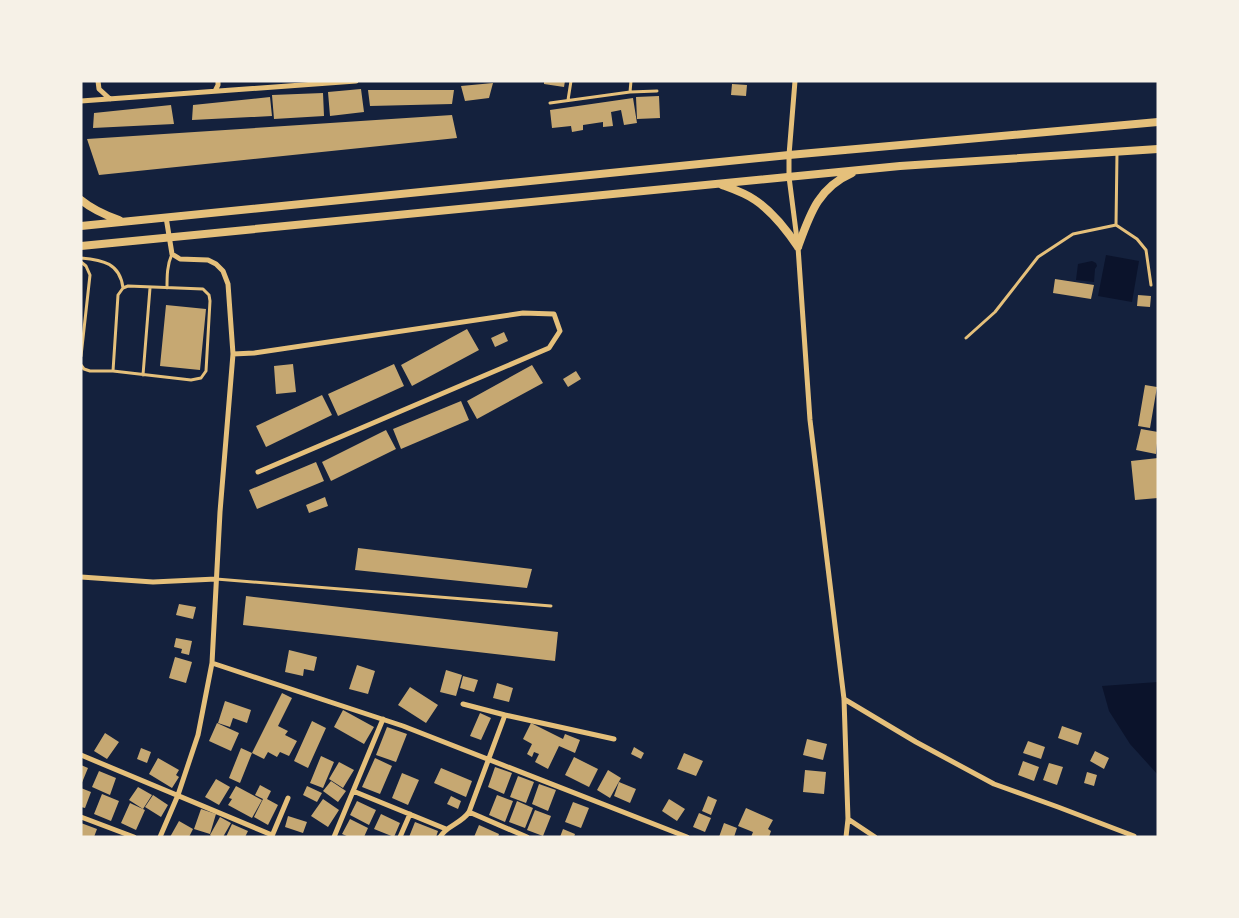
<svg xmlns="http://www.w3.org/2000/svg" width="1239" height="918" viewBox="0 0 1239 918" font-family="'Roboto Condensed',sans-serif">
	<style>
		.water { fill: #0b132b }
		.building { fill: #c6a872 }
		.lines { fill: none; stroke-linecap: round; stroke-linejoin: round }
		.service { stroke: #e5c07b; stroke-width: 3 }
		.minor { stroke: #e5c07b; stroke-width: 5 }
		.tertiary { stroke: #e5c07b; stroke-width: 8 }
	</style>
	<rect width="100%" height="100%" fill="#14213d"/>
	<!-- water -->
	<path class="water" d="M1106,255L1139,261L1132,302L1098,296Z
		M1092,261L1096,263L1097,266L1095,269L1094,282L1076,280L1078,264Z
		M1158,682V775L1130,744L1109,711L1102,686Z"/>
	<!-- building -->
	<path class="building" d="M544,81H565L564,87L544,84Z
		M493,83L489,98L465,101L461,86Z
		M732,84L747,85L746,96L731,95Z
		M361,89L364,112L330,116L328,92Z
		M368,90H454L452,104L370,106Z
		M323,93L324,116L274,119L272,95Z
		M659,96L660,118L637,119L636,97Z
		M270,97L272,116L192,120L193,105Z
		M633,98L637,123L624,125L621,110L611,112L613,126L603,127V122L583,125V130L572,132L571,126L552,128L550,110Z
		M171,105L174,124L93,128L94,113Z
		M452,115L457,138L99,175L87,139Z
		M1055,279L1094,285L1091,299L1053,293Z
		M1138,295L1151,296L1150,307L1137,306Z
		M166,305L206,309L200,370L160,366Z
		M467,329L479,350L412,386L401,365Z
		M504,332L508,341L495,347L491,338Z
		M293,364L296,392L276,394L274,366Z
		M394,364L404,386L338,416L328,394Z
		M532,365L543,383L477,419L467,401Z
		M576,371L581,379L568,387L563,379Z
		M1145,385L1157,387L1150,428L1138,426Z
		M322,395L332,415L266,447L256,426Z
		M461,401L469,420L401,449L393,429Z
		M1141,429L1158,432L1156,454L1136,450Z
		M386,430L396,449L331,481L322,462Z
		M1158,458V498L1135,500L1131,461Z
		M316,462L324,481L257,509L249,490Z
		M325,497L328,506L309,513L306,505Z
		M358,548L532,569L527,588L355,570Z
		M246,596L558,632L555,661L243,625Z
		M179,604L196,607L193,619L176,615Z
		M176,638L192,641L189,655L181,653L182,649L174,647Z
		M289,650L317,657L314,671L304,669L303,676L285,672Z
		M175,657L192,662L186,683L169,678Z
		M357,665L375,671L368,694L349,689Z
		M446,670L462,675L456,696L440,692Z
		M463,676L478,680L474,692L460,688Z
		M497,683L513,688L509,702L493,698Z
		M410,687L438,705L426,723L398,705Z
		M282,693L292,698L278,726L288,731L285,735L297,741L289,756L280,752L277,757L268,752L264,759L252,753L240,783L229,778L241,748L252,753Z
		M225,701L251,710L247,723L233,718L230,727L218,723Z
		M343,710L374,727L364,744L334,727Z
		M480,713L491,718L481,740L470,736Z
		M312,721L326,728L308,768L294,761Z
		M217,723L239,733L231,751L209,741Z
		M531,723L563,739L565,734L580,740L575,753L559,746L548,769L535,762L539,754L534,752L532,757L527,754L532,744L523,739Z
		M1062,726L1082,733L1078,745L1058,738Z
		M387,727L407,734L396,762L376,755Z
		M105,733L119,742L107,759L94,751Z
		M807,739L827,744L823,760L803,755Z
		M1028,741L1045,747L1041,759L1023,753Z
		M634,747L644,753L641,759L631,754Z
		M141,748L151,752L147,763L137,759Z
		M1095,751L1109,758L1104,769L1090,761Z
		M684,753L703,761L696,776L677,769Z
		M321,756L334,762L323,788L310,783Z
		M574,757L598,769L589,787L565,775Z
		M158,758L179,770L176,775L179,777L172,788L149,774Z
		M375,758L392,766L380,794L362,787Z
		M1023,761L1039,767L1034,781L1018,775Z
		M339,762L354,770L343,788L329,779Z
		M1049,763L1063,767L1057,785L1043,780Z
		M81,765L88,768L81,785Z
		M495,767L512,773L504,794L488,787Z
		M441,768L472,781L466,797L434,783Z
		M608,770L621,778L610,798L597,790Z
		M805,770L826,772L824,794L803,792Z
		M99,771L116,778L110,795L92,787Z
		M1087,772L1097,775L1094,786L1084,783Z
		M402,773L419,780L408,805L392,798Z
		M518,776L534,782L526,803L510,797Z
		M216,779L230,787L219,805L205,797Z
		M331,781L346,791L338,802L323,791Z
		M619,782L636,789L630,803L614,796Z
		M539,784L556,790L548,811L532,804Z
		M260,785L271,791L267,799L278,805L268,825L254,817L263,799L255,795Z
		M236,786L262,800L252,818L228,805L232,799L229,798Z
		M307,786L322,793L317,802L303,795Z
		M138,787L152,795L143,809L129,800Z
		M81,788L91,792L85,808L81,807Z
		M102,794L119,801L111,821L94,814Z
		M153,795L168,805L161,817L145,807Z
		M497,795L513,801L505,822L489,815Z
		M451,796L461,801L458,809L447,804Z
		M708,796L717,800L711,815L702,811Z
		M323,799L339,810L328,827L311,816Z
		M669,799L685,809L677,821L662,811Z
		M357,801L376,810L369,825L350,815Z
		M517,801L533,808L525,828L509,822Z
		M573,802L589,808L581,828L565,822Z
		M130,803L145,810L136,830L121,823Z
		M746,808L773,820L768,829L771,831L769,837H751L753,832L738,826Z
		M201,809L216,814L210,834L194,829Z
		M535,810L551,816L543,836L527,830Z
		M699,813L711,818L705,832L693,827Z
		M381,814L400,823L394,837L374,829Z
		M288,816L307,822L303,833L285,827Z
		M220,817L231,823L223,837H212L210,835Z
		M350,819L368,828L364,837H349L342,834Z
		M179,821L193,829L189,837H170Z
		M415,822L438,831L436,837H409Z
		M81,823L97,829L94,837H81Z
		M724,823L737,828L734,837H719Z
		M232,824L248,831L245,837H226Z
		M479,825L499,834L498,837H474Z
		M563,829L575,834L574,837H560Z"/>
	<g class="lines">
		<!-- service -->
		<path class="service" d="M630,92L631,81
			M568,100L571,81
			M550,103L630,92L657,91
			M1116,225L1137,239L1146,250L1151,285
			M81,258C103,260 120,263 123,288
			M81,262L86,266L90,275L81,356
			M167,288C167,276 167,265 172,254
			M966,338L995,312L1038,257L1073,234L1116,225L1117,153
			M81,365L84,369L90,371H113L191,380L201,378L206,371L210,301L209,295L203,289L128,286L123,288L118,295L113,371
			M143,375L150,288
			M216,579L551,606"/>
		<!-- minor -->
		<path class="minor" d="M98,81L99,89L110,99
			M795,81L789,155V177L798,247L810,420L844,699L848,819L846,837
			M215,91L218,85V81
			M81,101L356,81
			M233,354L254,353L523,313L554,314L560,331L549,348L258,472
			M81,577L153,582L216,579
			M212,663L403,726L687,837
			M844,699L916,742L994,784L1058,807L1134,836
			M463,704L505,715L614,739
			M81,755L272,835
			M353,791L446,829
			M469,812L527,837
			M81,817L134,837
			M848,819L875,837
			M272,836L288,798
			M160,837L178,795L198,735L212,663L220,512L233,354L228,284L223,271L216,264L208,260L180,259L172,254L166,217
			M334,837L383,719
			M400,837L410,814
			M440,837C447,825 461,824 469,812L505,715"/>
		<!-- tertiary -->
		<path class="tertiary" d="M722,185C733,189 745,193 755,200C773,212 786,229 798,247
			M81,200C93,210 105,215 119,220
			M81,226L789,155L1158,122
			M81,246L900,166L1158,149
			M798,247C810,214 818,188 852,173"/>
	</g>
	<!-- border -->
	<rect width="1239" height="918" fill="none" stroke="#f6f1e7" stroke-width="165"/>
</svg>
